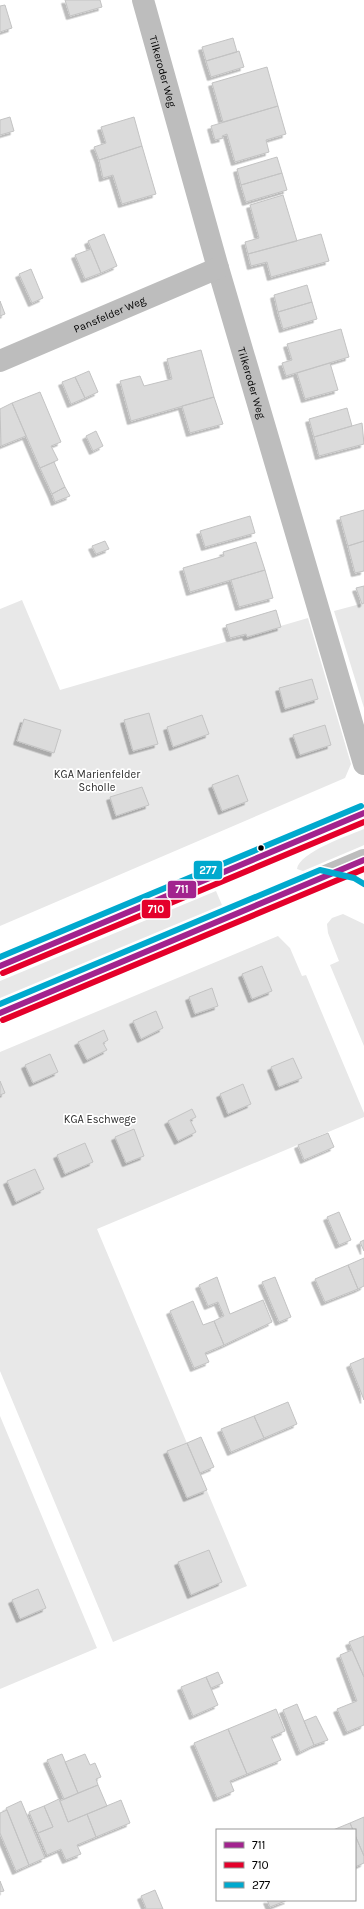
<svg xmlns="http://www.w3.org/2000/svg" width="364" height="1909" viewBox="0 0 364 1909" font-family="Karla,sans-serif">
	<style>
		.green { fill: #e8e8e8 }
		.building { fill: #dbdbdb; stroke: #c3c3c3; filter: url(#shadow) }
		.lines { fill: none; stroke-linecap: round; stroke-linejoin: round }
		.street { stroke: #bdbdbd; stroke-width: 22 }
		.primary { stroke: #bdbdbd; stroke-width: 22 }
		.bus-1-casing { stroke: #fff; stroke-width: 9 }
		.bus-2-casing { stroke: #fff; stroke-width: 9 }
		.bus-3-casing { stroke: #fff; stroke-width: 9 }
		.bus-1 { stroke: #a2238e; stroke-width: 6 }
		.bus-2 { stroke: #e4002b; stroke-width: 6 }
		.bus-3 { stroke: #00a9ce; stroke-width: 6 }
		.bus-dot { fill: #000; stroke: #fff; stroke-width: 1.5 }
		.labels { text-anchor: middle; dominant-baseline: central; stroke-width: 3.5; stroke-linejoin: round; paint-order: stroke }
		.street-label { font-size: 11px; fill: #000; stroke: #fff }
		.park-label { font-size: 11px; fill: #2c2c2c; stroke: #fff }
		.line-badge { stroke: #fff; stroke-width: 1.5 }
		.badge-label { font-size: 11px; text-anchor: middle; font-weight: bold; fill: #fff }
	</style>
	<defs>
		<filter id="shadow"><feDropShadow dx="-3.5" dy="3.5" stdDeviation="0" flood-color="#0004"/></filter>
	</defs>
	<rect width="100%" height="100%" fill="#fff"/>
	<!-- green -->
	<path class="green" d="M22,600L60,690L308,618L351,764L345,778L0,926V609Z
		M364,603V708L334,611Z
		M364,829V845L362,846L303,871L297,869C299,852 350,835 364,829Z
		M216,891L222,905L0,998V981Z
		M343,914L364,924V1046L330,965L339,961L328,933L327,924L332,918Z
		M278,936L290,948L302,976L306,975L364,1113V1117L97,1229L247,1586L113,1642L0,1371V1052Z
		M0,1416L97,1648L0,1689Z"/>
	<!-- building -->
	<path class="building" d="M65,0H100L102,7L70,16Z
		M5,5L12,28L0,32V6Z
		M233,38L237,52L206,61L202,47Z
		M239,51L244,67L211,77L206,61Z
		M267,67L278,106L223,122L212,83Z
		M278,106L286,134L266,140L269,152L235,162L227,134L222,136L223,138L215,140L211,126Z
		M10,117L14,131L0,135V120Z
		M134,117L142,146L99,160L94,147L106,143L101,127Z
		M142,146L156,194L122,204L113,175L103,178L99,160Z
		M277,157L282,173L241,185L237,169Z
		M282,173L287,190L246,202L241,185Z
		M283,195L297,241L248,254L245,242L259,238L250,205Z
		M104,234L117,266L101,273L88,241Z
		M321,234L329,261L271,277L267,262L251,266L248,254Z
		M91,249L101,273L85,279L75,255Z
		M31,269L43,298L32,303L19,274Z
		M307,285L312,302L278,312L274,295Z
		M0,301L5,314L0,316Z
		M312,302L317,319L283,329L278,312Z
		M341,329L349,357L286,376L282,363L292,360L287,344Z
		M201,350L214,397L131,421L120,381L140,376L144,386L172,379L167,359Z
		M330,363L338,390L305,399L297,373Z
		M89,371L98,392L85,398L75,377Z
		M75,377L85,398L71,404L62,382Z
		M40,392L61,442L51,446L58,460L40,468L12,403Z
		M214,397L223,424L190,433L182,406Z
		M12,403L26,436L1,446L0,409Z
		M347,408L352,426L314,437L309,419Z
		M362,423L364,444L319,456L314,437Z
		M96,431L103,446L93,451L86,436Z
		M54,462L65,487L52,494L40,468Z
		M65,487L70,496L55,502L52,494Z
		M364,510V541L348,546L340,517Z
		M250,516L255,533L205,547L200,531Z
		M105,541L109,549L96,554L92,546Z
		M364,541V571L355,573L348,546Z
		M256,542L265,570L190,592L183,568L224,556L223,552Z
		M265,570L273,598L239,607L231,580Z
		M364,586V603L362,604L356,588Z
		M276,610L281,627L247,637L246,634L230,638L226,625Z
		M312,679L318,699L285,709L279,688Z
		M149,713L158,744L133,751L124,720Z
		M202,715L209,734L173,747L167,727Z
		M24,719L61,730L54,753L17,741Z
		M325,725L331,745L300,755L293,735Z
		M238,775L248,801L222,811L212,785Z
		M142,787L149,805L116,816L110,797Z
		M262,966L272,991L252,999L242,974Z
		M212,988L218,1006L195,1014L189,997Z
		M156,1011L163,1028L141,1039L133,1021Z
		M104,1030L108,1040L103,1043L107,1050L87,1060L78,1042Z
		M50,1054L58,1072L33,1083L25,1065Z
		M293,1058L302,1078L279,1087L271,1067Z
		M0,1081L5,1093L0,1095Z
		M243,1084L251,1104L228,1114L220,1094Z
		M192,1109L196,1117L190,1120L196,1132L178,1141L168,1121Z
		M134,1129L144,1156L126,1163L115,1137Z
		M328,1133L334,1147L304,1160L298,1145Z
		M85,1143L93,1162L65,1174L57,1155Z
		M35,1169L44,1189L16,1202L7,1181Z
		M339,1212L351,1240L339,1245L327,1217Z
		M364,1240V1251L360,1242Z
		M364,1258V1286L358,1289L348,1265Z
		M348,1265L358,1289L325,1302L315,1279Z
		M217,1277L230,1314L263,1300L272,1322L224,1345L214,1321L224,1316L218,1302L208,1306L199,1285Z
		M275,1277L291,1317L279,1322L262,1282Z
		M193,1301L203,1325L214,1321L224,1345L205,1353L209,1362L194,1368L170,1311Z
		M364,1358V1400L350,1364Z
		M288,1402L297,1424L264,1438L254,1416Z
		M254,1416L264,1438L231,1452L221,1429Z
		M201,1437L214,1467L200,1473L187,1443Z
		M187,1443L207,1490L187,1498L167,1451Z
		M209,1550L222,1582L191,1595L178,1562Z
		M38,1589L46,1608L20,1619L12,1600Z
		M364,1636V1677L349,1642Z
		M352,1650L364,1677V1725L347,1732L337,1709L357,1701L340,1655Z
		M218,1672L223,1683L211,1688L206,1677Z
		M206,1677L218,1705L193,1716L181,1687Z
		M297,1704L314,1745L300,1752L283,1710Z
		M276,1709L285,1731L271,1737L281,1760L247,1774L228,1729Z
		M316,1716L328,1740L314,1745L304,1721Z
		M228,1729L247,1774L230,1781L234,1791L217,1798L194,1743Z
		M62,1754L78,1793L64,1799L47,1760Z
		M85,1754L90,1765L95,1763L101,1777L96,1779L98,1785L78,1793L65,1762Z
		M98,1785L107,1806L68,1822L60,1801Z
		M59,1799L68,1822L87,1814L96,1837L77,1845L81,1854L66,1860L61,1849L47,1855L38,1833L53,1827L44,1806Z
		M121,1800L130,1823L96,1837L87,1814Z
		M21,1801L45,1858L29,1865L6,1808Z
		M44,1806L53,1827L38,1833L29,1812Z
		M7,1810L29,1865L16,1871L0,1833V1813Z
		M364,1817V1856L355,1835V1830H353L350,1823Z
		M350,1823L353,1830H333Z
		M355,1835L364,1856V1863L355,1867Z
		M0,1881L4,1891L0,1892Z
		M155,1890L163,1909H144L146,1908L141,1896Z
		M267,1900H288L270,1907Z"/>
	<g class="lines">
		<!-- street -->
		<g class="street">
			<path id="s1" d="M143,0L218,268L364,764"/>
			<path id="s2" d="M0,361L218,268"/>
		</g>
		<!-- primary -->
		<path class="primary" d="M0,966L364,813
			M0,1013L364,860"/>
		<defs>
			<path id="bus-1" d="M0,966L364,813
				M0,1013L364,860"/>
			<path id="bus-2" d="M3,973L364,822
				M3,1020L364,869"/>
			<path id="bus-3" d="M0,957L361,806
				M0,1004L320,870L354,878L364,884"/>
		</defs>
		<!-- bus-1 casing -->
		<use href="#bus-1" class="bus-1-casing"/>
		<!-- bus-2 casing -->
		<use href="#bus-2" class="bus-2-casing"/>
		<!-- bus-3 casing -->
		<use href="#bus-3" class="bus-3-casing"/>
		<!-- bus-1 -->
		<use href="#bus-1" class="bus-1"/>
		<!-- bus-2 -->
		<use href="#bus-2" class="bus-2"/>
		<!-- bus-3 -->
		<use href="#bus-3" class="bus-3"/>
	</g>
	<!-- markers -->
	<circle class="bus-dot" cx="261" cy="848" r="3.5"/>
	<g class="labels">
		<!-- street labels -->
		<g class="street-label">
			<text stroke="none"><textPath href="#s1" startOffset="74">Tilkeroder Weg</textPath></text>
			<text stroke="none"><textPath href="#s2" startOffset="119">Pansfelder Weg</textPath></text>
			<text stroke="none"><textPath href="#s1" startOffset="398">Tilkeroder Weg</textPath></text>
		</g>
		<!-- park labels -->
		<g class="park-label">
			<text x="97" y="774">KGA Marienfelder<tspan x="97" dy="13">Scholle</tspan></text>
			<text x="100" y="1119">KGA Eschwege</text>
		</g>
	</g>
	<g class="line-badge">
		<rect x="193" y="860" width="30" height="20" rx="4" fill="#00a9ce"/>
		<rect x="167" y="880" width="30" height="19" rx="4" fill="#a2238e"/>
		<rect x="141" y="899" width="30" height="20" rx="4" fill="#e4002b"/>
	</g>
	<g class="badge-label">
		<text x="208" y="874">277</text>
		<text x="182" y="893">711</text>
		<text x="156" y="913">710</text>
	</g>
	<!-- legend -->
	<rect x="216" y="1829" width="140" height="72" fill="#ffffff" stroke="#999999"/>
	<rect x="224" y="1842" width="20" height="6" fill="#a2238e" stroke="#999999"/>
	<text x="252" y="1849" font-size="12" fill="#000000">711</text>
	<rect x="224" y="1862" width="20" height="6" fill="#e4002b" stroke="#999999"/>
	<text x="252" y="1869" font-size="12" fill="#000000">710</text>
	<rect x="224" y="1882" width="20" height="6" fill="#00a9ce" stroke="#999999"/>
	<text x="252" y="1889" font-size="12" fill="#000000">277</text>
</svg>
